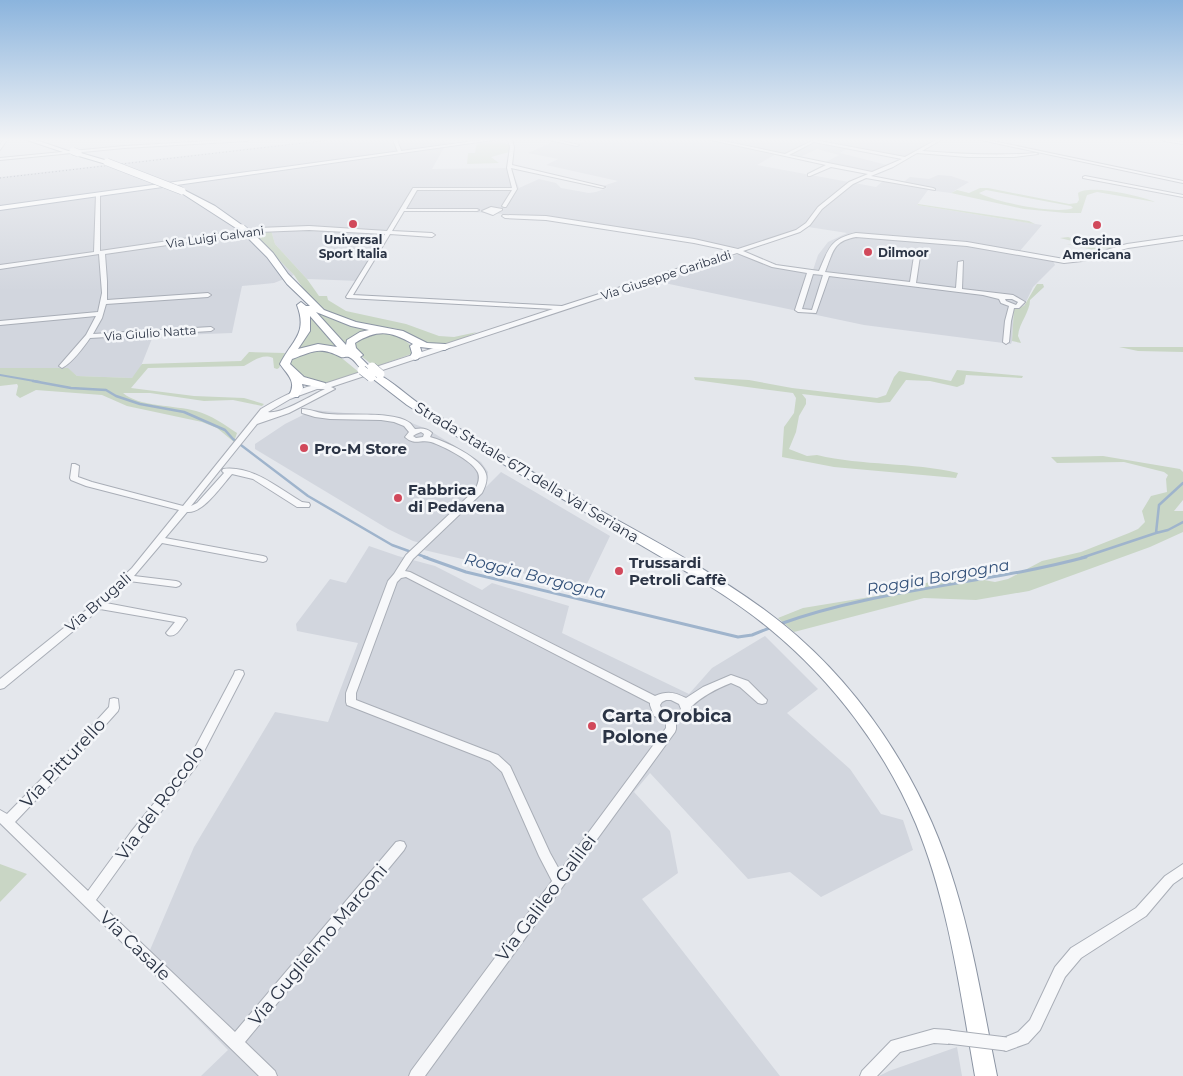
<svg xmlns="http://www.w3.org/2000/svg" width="1183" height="1076" viewBox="0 0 1183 1076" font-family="Montserrat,sans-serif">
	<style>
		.built { fill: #d2d6de }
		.green { fill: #c9d6c5; fill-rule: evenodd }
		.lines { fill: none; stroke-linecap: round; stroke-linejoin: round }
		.stream-far2 { stroke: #9fb4cc; stroke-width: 2 }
		.stream-far1 { stroke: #9fb4cc; stroke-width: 2.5 }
		.stream { stroke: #9fb4cc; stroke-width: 3 }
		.minor-casing { stroke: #a9aeb7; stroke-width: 2 }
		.major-casing { stroke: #a3abb8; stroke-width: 2 }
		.highway-casing { stroke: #8b94a3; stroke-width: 2 }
		.minor { fill: #f7f8fa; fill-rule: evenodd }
		.major { fill: #fff; fill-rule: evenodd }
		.highway { fill: #fff; fill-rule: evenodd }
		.rail { stroke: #7d8696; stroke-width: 1; stroke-dasharray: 1 2.5; stroke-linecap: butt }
		.minor-bridge-casing { stroke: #a9aeb7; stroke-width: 15; stroke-linecap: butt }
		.highway-bridge-far1-casing { stroke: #8b94a3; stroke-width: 8; stroke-linecap: butt }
		.highway-bridge-casing { stroke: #8b94a3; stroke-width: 10; stroke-linecap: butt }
		.minor-bridge { stroke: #f7f8fa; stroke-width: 13 }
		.highway-bridge-far1 { stroke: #fff; stroke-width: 7 }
		.highway-bridge { stroke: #fff; stroke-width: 9 }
		.poi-dot { fill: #d1495b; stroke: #f4f6f9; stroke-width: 2 }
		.labels { text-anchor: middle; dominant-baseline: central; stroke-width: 5; stroke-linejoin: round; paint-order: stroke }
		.far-street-label { font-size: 12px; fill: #2b3445; stroke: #f4f6f9 }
		.far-poi-label { font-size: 12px; font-weight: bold; fill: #2b3445; stroke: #f4f6f9 }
		.poi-label { font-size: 15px; font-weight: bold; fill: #2b3445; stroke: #f4f6f9; text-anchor: start }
		.street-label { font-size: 15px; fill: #2b3445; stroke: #f4f6f9 }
		.water-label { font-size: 16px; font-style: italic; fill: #34527a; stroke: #f4f6f9 }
		.near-poi-label { font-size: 18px; font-weight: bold; fill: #2b3445; stroke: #f4f6f9; text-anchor: start }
		.near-street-label { font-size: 18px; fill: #2b3445; stroke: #f4f6f9 }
	</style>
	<rect width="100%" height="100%" fill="#e4e7ec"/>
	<!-- built -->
	<path class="built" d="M322,140H443L446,144L432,169L511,168L519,188L539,179L556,183L561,188L589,193L596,192L607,188L603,186L618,181L546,165L558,159L528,153L555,141L575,145L587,140H868L880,142L884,140H936L903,158L848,148L840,153L891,166L872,172L826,162L839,155L817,149L800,157L776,154L757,165L876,187L883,181L901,184L910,177L929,179L938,175L951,176L969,182L951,193L928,190L917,205L1042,225L1019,252L1052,259L1055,265L1033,287L1024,306L1014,309L1012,341L1011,344L864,325L655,281L746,252L776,265L803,270H813L818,255L828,242L847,233L802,226L797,230L739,248L548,217L458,211L403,212L360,281L307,279L275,244L271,230L255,234L294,275L274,283L242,286L232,333L153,336L139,371L132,378L77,376L67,368H0V177Z
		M313,410L399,418L427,429L481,462L488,472L486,487L501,472L610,536L585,588L424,550L428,545L413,541L388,529L255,449V444L285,424Z
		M369,546L398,556L435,566L482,590L492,583L569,606L562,633L689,694L712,668L765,636L818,689L787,713L850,769L881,814L903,820L913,850L821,897L790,872L748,879L650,773L634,792L670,831L678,873L642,899L780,1076H201L228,1050L144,964L194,847L275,712L328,722L358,643L297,631L296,624L330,579L346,583Z
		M957,1047L962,1076H879L889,1071Z"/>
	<!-- green -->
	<path class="green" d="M498,141L510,145L509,152L491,157L499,163L467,164L468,153H475L477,143Z
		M980,188H988L1069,204L1077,203L1079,200L1078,193C1089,184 1142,196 1155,202L1097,192L1087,195L1081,213H1066L1024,209L951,193L957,190L969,193ZM986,190L1071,206L1073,208C1057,215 995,202 979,193Z
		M918,204L1029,221L1035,224L917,205Z
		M271,230L275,244L307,279L319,296H327L328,300L346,311L406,324L439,336L454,337L477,332L462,339L438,346L415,340L398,329L357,323L320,308L311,300L294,275L252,232Z
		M1068,237L1090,244L1103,240L1127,249L1114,255L1100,257L1094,250L1066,244L1096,248L1105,253L1115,249L1100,248L1060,238Z
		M1037,284H1043L1044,287L1030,300C1030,312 1019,323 1018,336L1021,343L1012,341L1014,308L1024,306Z
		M316,312L336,321L372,330L357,334L346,345Z
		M309,316L337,347L298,351L307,334Z
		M376,332L398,335L413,347L414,353L375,367L355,351L352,344Z
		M1119,347H1183V352L1138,351Z
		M323,349L338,355L360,373L324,384L309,383L289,363L291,359L303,352Z
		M249,352L285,353L279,368L277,369L274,368L273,358C262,353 254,361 244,366L148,368L131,388L194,396L244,398L264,404L262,406L233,400L204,401L150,393H123C139,407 175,405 196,411C211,415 225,425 237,433L234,442L217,428L202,422L127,406L102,395L36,390L20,398L16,395L18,386L17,384L0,386V368H68L77,376L132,378L142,364L241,361Z
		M957,370L1023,376L1022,378L966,375L964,384L957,387L930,381L906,380L890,402L879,403L802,394L806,399V404L799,416L796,432L789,449L807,456L817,455C863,466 912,462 958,473L956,478L834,467L782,457L784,427L794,413L796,398L793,393L695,380L694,377L749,380L792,388L877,398L886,395L894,377L899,371L951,381Z
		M1103,456L1180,469L1183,472V500L1174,511H1183V532L1150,547L1029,591L976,600L924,598L794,632L778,618L803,608L876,596L957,575L995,582L1008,579L1042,561L1081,552L1129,533L1138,529L1145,522L1142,511L1151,496L1167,492L1166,479L1168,475L1164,472L1124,462L1057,463L1051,457Z
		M0,864L27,874L0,902Z"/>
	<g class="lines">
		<!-- stream-far2 -->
		<path class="stream-far2" d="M0,375L40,382"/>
		<!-- stream-far1 -->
		<path class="stream-far1" d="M33,381L71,388L106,390L116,396L140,404L184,412L225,430L233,439L308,496L392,545L428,558
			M1156,533L1168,530L1183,522
			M1081,558L1156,533L1159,505L1183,483"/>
		<!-- stream -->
		<path class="stream" d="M424,557L466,572L738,637L752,635L772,627
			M780,624C876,589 986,584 1086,557"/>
		<defs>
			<path id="minor" d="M3,140H7L0,150V145Z
				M227,140H249L247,141L124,148L0,160V158L124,146Z
				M393,140H397L402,153L398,152Z
				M508,140H512L514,147L512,165L605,187L603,188L511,168L517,189L506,207H504L502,206L512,190H417L406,209H477L479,210L477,211H404L392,231L432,233L435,235L432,237L390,234L353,295L562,306L732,251L694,243L546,220L505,218L502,216L503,215L546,216L694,239L738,249L796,230L806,223L818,207L849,182L868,174L831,167L810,176H808V174L826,165L711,140H718L785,154L814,140L905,157L936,140H941L922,151C960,154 998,156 1036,153L1038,154L1014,157H968L917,153L893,167L871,176L933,188L935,189V190L866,178L853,184L822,209L810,225L800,232L743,251L776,265L819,271C829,248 830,239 856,233L967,242L1064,259L1082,257L1127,244L1183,236V240L1128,248L1082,261L1064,263L967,246L856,237C833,241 833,252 825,272L910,282L914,256L917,254L920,256L916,283L956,288L958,262L963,261L962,289L1013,295L1025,302L1019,308H1014L1011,321L1009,342L1006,344L1003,342L1005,321L1009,306L1001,303L999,299L983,295L829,276L816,313L798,312L795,310L807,273L772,267L737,253L331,387L335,389L333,390L289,413L257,424L191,506L197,503L224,473L222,471L223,469C252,465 278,488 302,502L309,503L310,505L309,507H297L253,479L232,474C222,485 203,514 187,512L165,538L263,556L266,557L267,559L266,561L263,562L162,543L134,576L176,581L179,582L181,584L179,586L176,587L129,581L106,603L185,618L187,620L185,622C181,628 176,638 168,635L166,633L175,622L100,609L4,688L0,689V679L95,603L132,568L179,510L86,486L71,480L70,478L72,464H75L79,466L78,477L92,482L183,506L261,409C280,398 302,385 324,384L553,309L347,298L346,297L385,234L309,230L258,232L105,254L107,281V300L208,293L211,295L208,297L106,304L102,318L93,334L211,327L214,329L211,331L90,338C83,348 73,362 62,368L59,366L86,335L96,316L0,325V321L98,312L102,293L99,254L0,269V265L94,252L96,194L98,193L100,194V251L258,228L309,226L387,231L413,188H512L507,168L510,147ZM814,142L902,159L872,172L789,155ZM813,274L823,275L812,310L802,309ZM1005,299H1012L1018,302L1016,305L1006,301ZM317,389H325C312,395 280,415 268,412L290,399Z
				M549,140H557L579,145L577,146Z
				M981,140H988L1183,181V183Z
				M1162,140L1183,142V144L1164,141Z
				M1085,176L1183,195V197L1083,178V177Z
				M491,207L502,209V210L493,215L482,211Z
				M302,409C311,409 320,414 329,414C349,416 394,411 410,423C412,425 413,427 415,429C421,428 427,428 432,433L430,437C445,441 482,458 486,474C488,480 485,487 482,493L413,559L405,571L410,572L655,696C667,691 674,692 686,698L703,687L731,675L748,681L767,700L766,703L762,704L758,703L740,687L731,683C716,689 702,696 691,707V709L687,718L676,721V729L675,732L425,1076H409L411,1071L552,881L539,856L502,772L490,761L347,705L346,702V693L388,581L394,574L406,555L475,490C478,484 481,477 477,471C471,460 443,446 431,442C420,439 415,446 405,437L409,432L404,426L394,422L381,420L330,419L315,417L302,413ZM421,432L424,434L423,437L416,438L413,436L416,434ZM406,577L650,703V705L654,716L666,721V728L560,871L550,853L510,766L498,755L356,700V693L397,582L401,578ZM666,700H671L679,704L681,709L679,712L670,714L662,711L660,705L662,702Z
				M239,670L243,671L244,674L196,767L139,840L96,900L235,1032L396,842L400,841L404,842L406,846L404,850L245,1042L275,1071L277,1076H259L0,823V810L7,814L66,754L109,707L110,699L114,698L118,699L119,708L118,711L74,760L15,822L88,891L131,832L188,761L234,674L235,671Z
				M1183,864V877L1173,884L1146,916L1081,958L1065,977L1040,1030L1028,1043L1006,1051L1001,1049L999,1044L1001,1039L1018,1032L1030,1020L1055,967L1071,948L1136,908L1165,876Z
				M934,1029L949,1030L954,1032L956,1037L954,1042L949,1044L934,1043L900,1052L877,1076H860L862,1071L891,1041Z"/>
			<path id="major" d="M481,140H493L0,210V206Z"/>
			<path id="highway" d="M27,140H36L71,152L66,153Z
				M74,151L108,161L109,162L106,164L72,154Z
				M180,190H184L215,206L246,228L239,230L180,192Z
				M248,234H254L273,253L288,274L324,310L356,322L403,331L427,343L445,344L450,347L445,350L420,347L422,353L418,359L415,360L410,357L412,353L410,346L413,344C390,331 378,329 355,343L356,348L363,355L360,357L372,369L367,372C359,370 356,360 349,357C346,356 343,358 341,357C320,346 313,351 292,359L290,364L304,377L325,383L326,385L321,388L302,384L303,388L298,397H290L289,395C297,382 288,375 280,364C292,340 308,334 297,305L301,302L306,306H310L287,284L267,257L248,238ZM316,312L351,326L369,330L360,332L347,340L346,345ZM310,316L337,347L318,344L298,349L310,331Z
				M375,373C392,380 408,397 424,407C468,434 512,461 557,486C627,527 701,563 766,611C857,678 923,779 955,886C974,948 984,1012 997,1076H975C960,991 949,904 916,824C885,750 833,681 770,629C734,599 692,575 651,551C582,510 512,470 443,428L407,405L372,378L370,376Z"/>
		</defs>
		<!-- minor casing -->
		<use href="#minor" class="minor-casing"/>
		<!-- major casing -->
		<use href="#major" class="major-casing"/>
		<!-- highway casing -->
		<use href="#highway" class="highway-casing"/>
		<!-- minor -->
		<use href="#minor" class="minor"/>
		<!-- major -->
		<use href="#major" class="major"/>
		<!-- highway -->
		<use href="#highway" class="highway"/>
		<!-- rail -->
		<path class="rail" d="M0,178L330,140"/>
		<defs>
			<path id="minor-bridge" d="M949,1037L1006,1044"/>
			<path id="highway-bridge-far1" d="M73,151L78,153
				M107,162L182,191
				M242,228L251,236"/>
			<path id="highway-bridge" d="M372,367L380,374
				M362,370L371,377"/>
		</defs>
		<!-- minor-bridge casing -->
		<use href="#minor-bridge" class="minor-bridge-casing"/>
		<!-- highway-bridge-far1 casing -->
		<use href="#highway-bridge-far1" class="highway-bridge-far1-casing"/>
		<!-- highway-bridge casing -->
		<use href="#highway-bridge" class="highway-bridge-casing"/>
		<!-- minor-bridge -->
		<use href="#minor-bridge" class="minor-bridge"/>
		<!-- highway-bridge-far1 -->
		<use href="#highway-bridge-far1" class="highway-bridge-far1"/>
		<!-- highway-bridge -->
		<use href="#highway-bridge" class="highway-bridge"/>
	</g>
	<!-- sky -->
	<linearGradient id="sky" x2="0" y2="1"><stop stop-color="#8bb4dd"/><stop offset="0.48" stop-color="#f3f4f6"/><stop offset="1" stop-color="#f3f4f6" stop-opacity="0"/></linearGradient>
	<rect width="1183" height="291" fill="url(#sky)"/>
	<!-- markers -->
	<g class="poi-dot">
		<circle cx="353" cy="224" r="5"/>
		<circle cx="1097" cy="225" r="5"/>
		<circle cx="868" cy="252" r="5"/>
		<circle cx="304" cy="448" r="5"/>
		<circle cx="398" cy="498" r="5"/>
		<circle cx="619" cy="571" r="5"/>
		<circle cx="592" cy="726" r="5"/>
	</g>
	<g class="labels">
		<!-- far-street labels -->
		<g class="far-street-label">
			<text transform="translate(215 237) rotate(-8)">Via Luigi Galvani</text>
			<text transform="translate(666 275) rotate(-18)">Via Giuseppe Garibaldi</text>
			<text transform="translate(150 333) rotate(-4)">Via Giulio Natta</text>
		</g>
		<!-- far-poi labels -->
		<g class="far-poi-label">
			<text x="353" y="239">Universal<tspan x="353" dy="14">Sport Italia</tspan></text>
			<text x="1097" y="240">Cascina<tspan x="1097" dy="14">Americana</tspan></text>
			<text x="878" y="252" text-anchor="start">Dilmoor</text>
		</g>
		<!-- poi labels -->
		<g class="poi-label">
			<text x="314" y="448">Pro-M Store</text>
			<text x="408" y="489">Fabbrica<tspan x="408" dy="17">di Pedavena</tspan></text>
			<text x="629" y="562">Trussardi<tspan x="629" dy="17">Petroli Caffè</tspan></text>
		</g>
		<!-- street labels -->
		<g class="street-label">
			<text transform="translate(527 472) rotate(31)">Strada Statale 671 della Val Seriana</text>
			<text transform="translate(98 602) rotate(-41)">Via Brugali</text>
		</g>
		<!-- water labels -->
		<g class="water-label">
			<text transform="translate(535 576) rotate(14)">Roggia Borgogna</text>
			<text transform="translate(938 577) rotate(-10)">Roggia Borgogna</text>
		</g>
		<!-- near-poi labels -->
		<g class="near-poi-label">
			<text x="602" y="716">Carta Orobica<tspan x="602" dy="21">Polone</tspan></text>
		</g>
		<!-- near-street labels -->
		<g class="near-street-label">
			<text transform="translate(63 763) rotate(-47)">Via Pitturello</text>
			<text transform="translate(160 803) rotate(-54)">Via del Roccolo</text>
			<text transform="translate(546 898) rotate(-53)">Via Galileo Galilei</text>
			<text transform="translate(318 945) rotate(-50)">Via Guglielmo Marconi</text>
			<text transform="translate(135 946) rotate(44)">Via Casale</text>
		</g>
	</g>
</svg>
